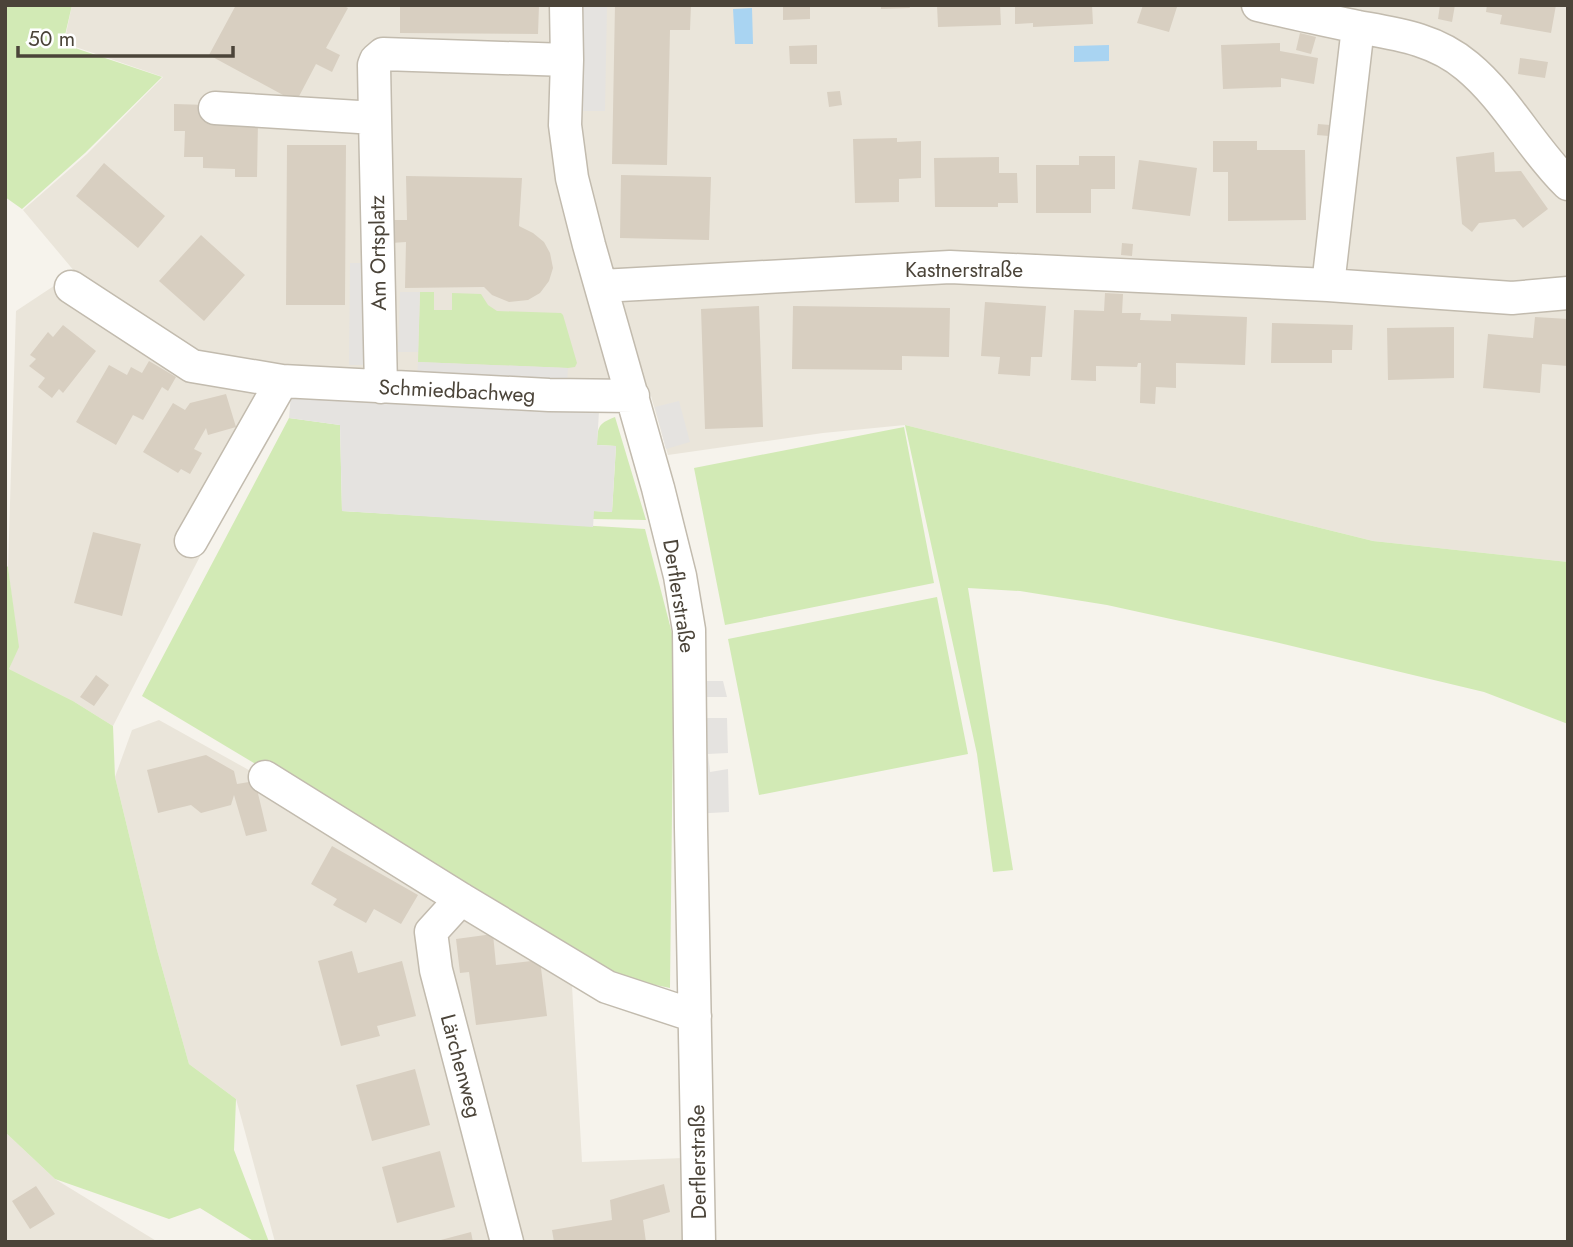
<svg xmlns="http://www.w3.org/2000/svg" width="1573" height="1247" viewBox="0 0 1573 1247" font-family="Jost,sans-serif">
	<style>
		.residential { fill: #eae5da }
		.green { fill: #d2eab5 }
		.parking { fill: #e5e3e0 }
		.water { fill: #a9d4f2 }
		.building { fill: #d8cfc1 }
		.lines { fill: none; stroke-linecap: round; stroke-linejoin: round }
		.minor-casing { stroke: #c2bbae; stroke-width: 35 }
		.minor { stroke: #fff; stroke-width: 32 }
		.labels { text-anchor: middle; dominant-baseline: central; stroke-width: 6; stroke-linejoin: round; paint-order: stroke }
		.street-label { font-size: 21px; fill: #4b4439; stroke: #fff }
	</style>
	<rect width="100%" height="100%" fill="#f6f3ec"/>
	<!-- residential -->
	<path class="residential" d="M72,5H1568V562L1373,541L905,425L823,433L668,455L649,389L294,373L113,726L73,701L9,669L18,647L8,567L16,311L75,272L23,210L87,154L163,77L64,43Z
		M159,720L290,793L571,968L582,1162L683,1158L689,1242H275L236,1099L189,1064L157,950L115,777L132,730Z
		M5,1132L55,1179L158,1242H5Z"/>
	<!-- green -->
	<path class="green" d="M5,5H72L63,44L162,77L85,153L22,209L5,197Z
		M420,292H434V310H452V293L481,294L488,305L497,311L561,313L563,315L577,363L575,367L568,368L418,362Z
		M615,417L646,520L593,519V511L612,512L616,446L597,445C598,427 597,424 615,417Z
		M289,418L340,425L342,511L645,529L674,641L670,988L608,975L142,696Z
		M905,425L1373,541L1568,562V724L1484,692L1271,641L1107,605L1020,591L968,588L1013,870L993,872L977,754Z
		M904,427L934,583L725,625L694,468Z
		M5,564L8,567L19,647L9,669L73,701L113,726L115,777L157,950L189,1064L236,1099L234,1150L269,1242H255L200,1208L169,1219L55,1179L5,1132Z
		M937,597L968,754L759,795L728,639Z"/>
	<!-- parking -->
	<path class="parking" d="M578,5H607L605,111H577Z
		M350,263H370L369,365H349Z
		M400,292H420L418,352H398Z
		M418,362L568,368L567,384L417,379Z
		M291,394L599,411L597,445L616,446L612,512L594,511L593,527L342,511L340,425L289,418Z
		M679,401L690,442L666,449L655,407Z
		M690,681H723L727,697H705L707,718H727L728,753L708,754L710,772L728,769L729,812L691,814Z"/>
	<!-- water -->
	<path class="water" d="M752,8L753,44H735L733,9Z
		M1109,45V61L1074,62V46Z"/>
	<!-- building -->
	<path class="building" d="M236,5H342L348,8L326,48L340,55L332,72L316,64L296,102L209,55Z
		M400,5H539L538,34L400,33Z
		M615,5H691L690,30H670L667,165L612,164Z
		M783,5H810V19L783,20Z
		M881,5H909L910,8L881,9Z
		M937,5H1000L1001,25L938,27Z
		M1015,5H1092L1093,24L1033,27V23L1015,24Z
		M1143,5H1171L1177,7L1169,32L1137,23Z
		M1440,5H1455L1452,22L1438,19Z
		M1487,5H1556L1551,33L1500,24L1502,15L1486,12Z
		M1300,33L1316,37L1311,54L1296,50Z
		M1280,43V51L1318,58L1314,84L1281,78V87L1223,89L1221,45Z
		M817,45V64H790L789,46Z
		M1520,58L1548,62L1545,78L1518,74Z
		M840,91L842,105L829,107L827,92Z
		M174,104L208,105L258,121L257,177H235V169L203,168V157H184L185,131H174Z
		M1318,124L1330,125L1329,136L1317,135Z
		M897,138V142L921,141V178L899,179V202L855,203L853,139Z
		M1213,141H1257V150H1305L1306,220L1228,221V172H1213Z
		M287,145H346L345,305H286Z
		M1494,152L1495,172L1521,171L1548,209L1523,228L1515,219L1479,223L1472,232L1462,224L1456,157Z
		M1079,156H1115V189H1091V213H1036V165H1079Z
		M999,157V173H1017L1018,203H998V207H935L934,158Z
		M1139,160L1197,168L1190,216L1132,209Z
		M104,163L165,216L138,248L76,196Z
		M621,175L711,177L709,240L620,238Z
		M406,176L522,178L519,226L533,233L544,242L550,253L553,268L549,281L540,293L528,300L509,302L492,295L484,287L405,288L406,242L391,243V220H407Z
		M201,235L245,275L204,321L159,281Z
		M1122,243L1133,244L1132,256L1121,255Z
		M1105,293L1123,294L1122,313H1141L1140,320L1171,321V314L1247,317L1245,365L1176,363V388L1156,387L1155,404L1140,403L1141,363H1138L1137,367L1096,366V381L1071,380L1074,310L1104,311Z
		M985,302L1046,306L1042,357H1031L1030,376L998,374L1000,357L981,356Z
		M759,306L763,427L705,429L701,309Z
		M793,306L950,308L949,357L902,356V370L792,369Z
		M1535,317L1568,319V366L1542,364L1540,393L1483,388L1488,334L1533,338Z
		M1272,323L1353,325L1352,350H1332V363H1271Z
		M63,325L96,351L63,393L59,389L52,398L38,387L45,378L29,366L36,359L30,355L48,332L53,337Z
		M1454,327V378L1388,380L1387,328Z
		M149,361L176,377L168,391L162,387L143,420L133,415L116,445L76,422L109,365L127,375L131,367L142,373Z
		M226,394L236,427L208,435L206,428L194,449L202,453L190,474L181,469L178,473L143,452L173,403L185,410L190,403Z
		M93,532L141,544L122,616L74,603Z
		M96,675L109,685L94,706L80,697Z
		M206,755L234,771L237,784L255,781L267,831L246,836L234,795L231,805L201,813L191,805L158,813L147,770Z
		M332,846L418,895L401,924L374,909L366,923L333,905L337,899L311,884Z
		M493,934L496,965L540,960L547,1016L476,1025L469,972L460,973L456,939Z
		M352,951L358,973L402,961L416,1016L377,1026L380,1036L341,1046L318,961Z
		M415,1069L430,1125L372,1141L356,1085Z
		M440,1151L455,1207L397,1223L382,1167Z
		M664,1184L670,1212L643,1220L646,1242H554L552,1230L612,1220L610,1200Z
		M36,1186L55,1214L30,1229L12,1201Z
		M471,1232L473,1242H437V1241Z"/>
	<g class="lines">
		<defs>
			<path id="minor" d="M566,5L567,60L565,125L572,178L589,245L658,488L680,576L689,630L691,828L699,1242
				M1258,5C1291,13 1325,20 1358,27C1397,34 1435,39 1467,66C1507,99 1531,148 1568,184
				M215,108L375,118L381,387
				M375,118L374,65L376,60L383,54L567,60
				M1328,285L1358,27
				M601,286L950,267L1328,285L1512,298L1568,293
				M71,287L192,366L282,381L549,395L633,396
				M191,541L282,381
				M265,777L461,899L607,987L695,1016
				M461,899L431,932L436,970L507,1242"/>
		</defs>
		<!-- minor casing -->
		<use href="#minor" class="minor-casing"/>
		<!-- minor -->
		<use href="#minor" class="minor"/>
	</g>
	<g class="labels">
		<!-- street labels -->
		<g class="street-label">
			<text transform="translate(378 253) rotate(-91)">Am Ortsplatz</text>
			<text x="964" y="270">Kastnerstraße</text>
			<text transform="translate(457 391) rotate(3)">Schmiedbachweg</text>
			<text transform="translate(679 596) rotate(81)">Derflerstraße</text>
			<text transform="translate(461 1066) rotate(75)">Lärchenweg</text>
			<text transform="translate(698 1162) rotate(-91)">Derflerstraße</text>
		</g>
	</g>
	<!-- border -->
	<rect width="1573" height="1247" fill="none" stroke="#4b4439" stroke-width="14"/>
	<!-- scale -->
	<path d="M18 46v10h215v-10" fill="none" stroke="#4b4439" stroke-width="3.5"/>
	<text x="28" y="46" font-size="21" fill="#4b4439" stroke="#ffffff" stroke-width="5" paint-order="stroke">50 m</text>
</svg>
